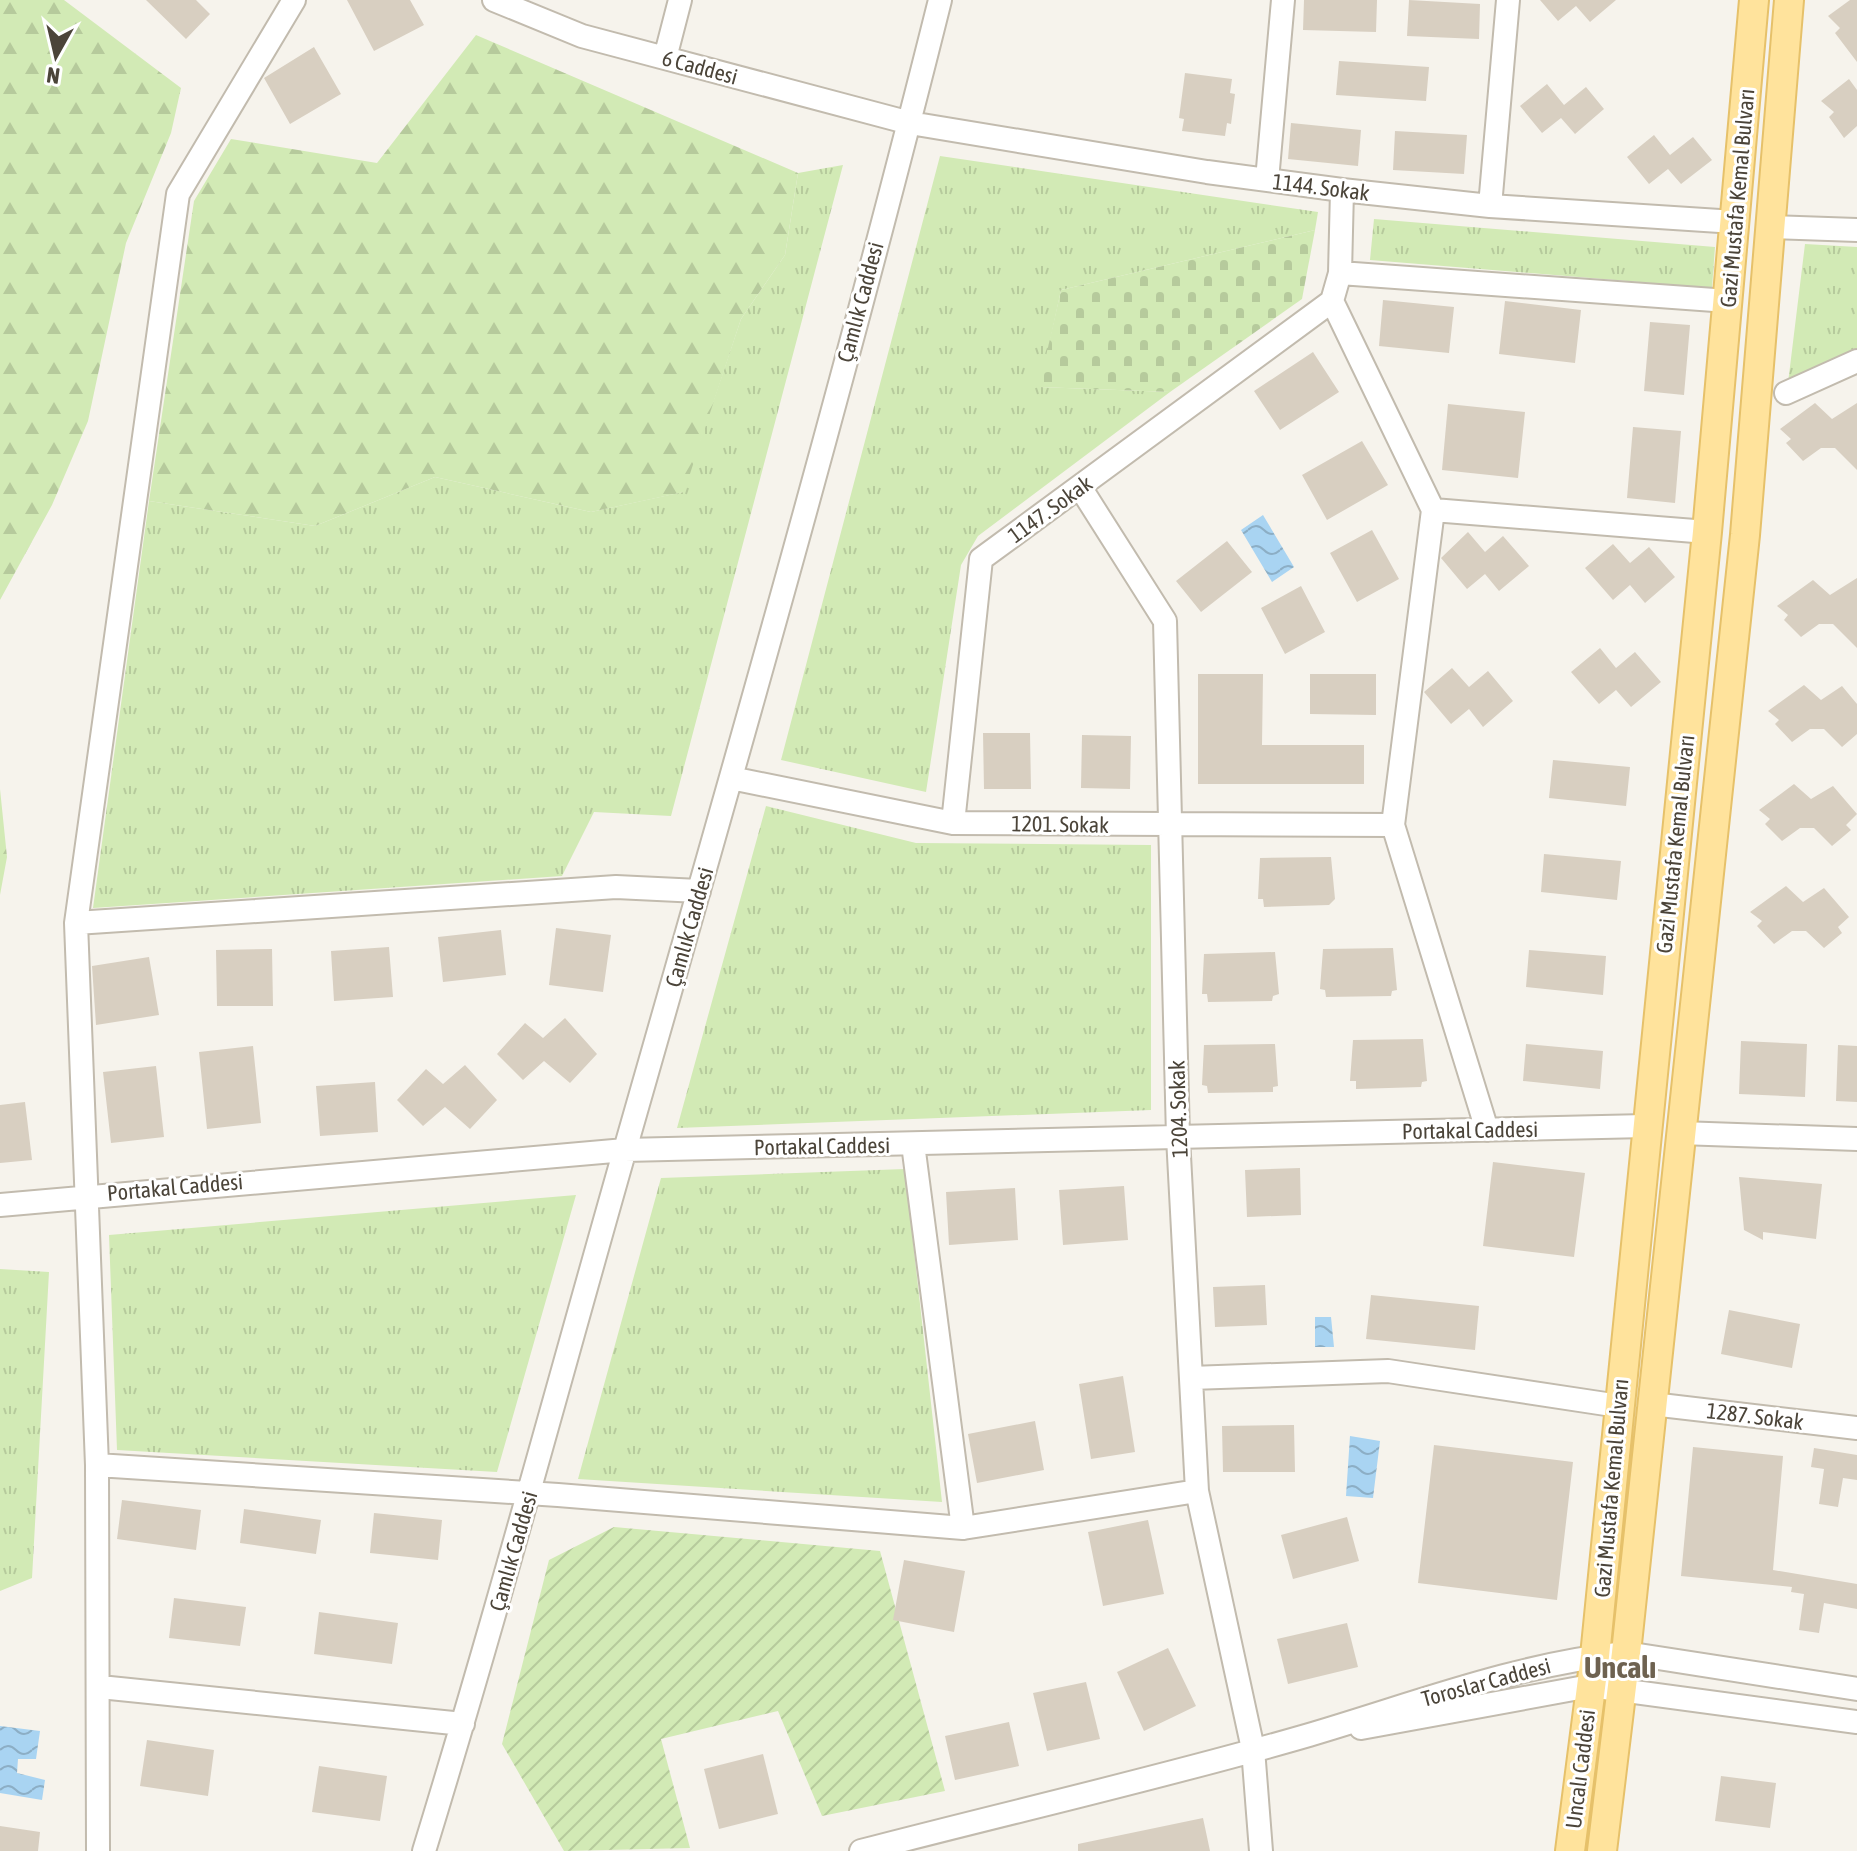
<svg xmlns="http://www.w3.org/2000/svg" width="1857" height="1851" viewBox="0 0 1857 1851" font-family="'Asap Condensed',sans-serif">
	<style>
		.grass { fill: url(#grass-tufts) }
		.forest { fill: url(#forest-firs) }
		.cemetery { fill: url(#cemetery-stones) }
		.garden { fill: url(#garden-furrows) }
		.water { fill: url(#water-waves) }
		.building { fill: #d8cfc1 }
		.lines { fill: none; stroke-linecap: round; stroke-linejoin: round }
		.minor-casing { stroke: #c2bbae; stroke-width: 26 }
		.major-casing { stroke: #e6c16a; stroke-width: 32 }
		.minor { stroke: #fff; stroke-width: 22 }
		.major { stroke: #ffe39c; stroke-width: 28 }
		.labels { text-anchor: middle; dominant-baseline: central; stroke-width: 6; stroke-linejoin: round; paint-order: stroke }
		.street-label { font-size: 22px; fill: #4b4439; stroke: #fff }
		.district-label { font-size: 30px; font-weight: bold; fill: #6e6250; stroke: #fff }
	</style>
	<defs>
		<pattern id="grass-tufts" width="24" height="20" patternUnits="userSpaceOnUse" patternTransform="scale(2)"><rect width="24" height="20" fill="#d2eab5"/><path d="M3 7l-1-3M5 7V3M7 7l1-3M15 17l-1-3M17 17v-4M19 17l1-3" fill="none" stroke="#b6ca9c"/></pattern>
		<pattern id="forest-firs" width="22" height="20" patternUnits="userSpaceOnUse" patternTransform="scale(2)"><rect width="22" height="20" fill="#d2eab5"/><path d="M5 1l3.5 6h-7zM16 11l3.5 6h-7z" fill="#b6ca9c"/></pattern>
		<pattern id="cemetery-stones" width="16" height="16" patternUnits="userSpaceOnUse" patternTransform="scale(2)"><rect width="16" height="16" fill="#d2eab5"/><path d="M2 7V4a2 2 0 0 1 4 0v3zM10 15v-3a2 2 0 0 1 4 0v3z" fill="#b6ca9c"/></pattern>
		<pattern id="garden-furrows" width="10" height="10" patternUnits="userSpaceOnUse" patternTransform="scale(2)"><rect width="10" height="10" fill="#d2eab5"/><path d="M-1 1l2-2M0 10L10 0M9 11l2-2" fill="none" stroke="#b6ca9c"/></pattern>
		<pattern id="water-waves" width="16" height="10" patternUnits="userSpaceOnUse" patternTransform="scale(2)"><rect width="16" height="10" fill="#a9d4f2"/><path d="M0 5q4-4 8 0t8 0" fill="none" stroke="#8caec5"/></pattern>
	</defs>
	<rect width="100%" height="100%" fill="#f6f3ec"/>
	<!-- grass -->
	<path class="grass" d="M940,156L1318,212L1315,230L1061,290L1040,387L1170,392L978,536L961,565L926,792L781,760Z
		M843,165L671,816L594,812L562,876L93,908L149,501L315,526L435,477L591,512L683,492L741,319L785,255L798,173Z
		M1374,219L1715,247L1712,288L1370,260Z
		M1805,244L1857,247V350L1788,383Z
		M766,806L916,843L1151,845V1110L677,1128Z
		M905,1169L942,1502L578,1479L661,1178Z
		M576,1195L497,1472L117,1450L109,1235Z
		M0,1269L49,1272L32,1578L0,1591Z"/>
	<!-- forest -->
	<path class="forest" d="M0,0H64L181,88L171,133L126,243L88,421L52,505L0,600Z
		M476,35L798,173L785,255L741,319L684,492L591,512L435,477L315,526L149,501L194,201L231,139L377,163Z
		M0,789L7,857L0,895Z"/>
	<!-- cemetery -->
	<path class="cemetery" d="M1315,230L1302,299L1170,392L1039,387L1061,290Z"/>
	<!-- garden -->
	<path class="garden" d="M614,1527L880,1551L945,1791L822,1816L778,1711L661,1739L690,1848L564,1851L502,1744L549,1560Z"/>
	<!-- water -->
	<path class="water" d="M1263,515L1294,567L1272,582L1241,530Z
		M1315,1317H1331L1334,1347H1315Z
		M1350,1436L1380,1441L1373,1498L1346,1496Z
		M0,1726L40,1731L36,1759H18L17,1773L45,1780L42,1800L0,1793Z"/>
	<!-- building -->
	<path class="building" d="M146,0H196L210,14L186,39Z
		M347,0H410L424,25L374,51Z
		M1304,0H1377L1376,32L1303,30Z
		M1409,0L1480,4L1479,39L1407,36Z
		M1540,0H1616L1590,22L1576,6L1558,21Z
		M1850,0H1857V62L1835,33L1840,28L1828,16Z
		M314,47L341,94L290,124L264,78Z
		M1339,61L1429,67L1426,101L1336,95Z
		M1185,73L1232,79L1230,93L1235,94L1231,124L1227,123L1225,136L1182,131L1184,119L1179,118Z
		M1849,79L1857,90V126L1844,138L1829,117L1834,112L1821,101Z
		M1547,84L1564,105L1586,87L1604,109L1575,134L1561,118L1542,133L1520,106Z
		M1291,123L1361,130L1358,166L1288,159Z
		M1395,131L1467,135L1464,174L1393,170Z
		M1654,135L1670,155L1693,137L1712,160L1681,184L1668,169L1649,184L1627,157Z
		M1383,300L1454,307L1449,353L1379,346Z
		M1505,301L1581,310L1575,363L1499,354Z
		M1650,322L1690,325L1684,395L1644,391Z
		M1313,352L1339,392L1280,430L1254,391Z
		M1815,403L1832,419L1857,403V470L1835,448H1821L1803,461L1786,443L1791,439L1780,429Z
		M1448,404L1525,412L1518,478L1442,470Z
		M1633,427L1681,431L1675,503L1627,498Z
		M1362,441L1388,485L1327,520L1302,475Z
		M1372,530L1399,579L1357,602L1330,553Z
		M1468,532L1485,552L1503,536L1529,566L1499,591L1485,574L1467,589L1441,558Z
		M1227,541L1252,572L1201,612L1176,581Z
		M1613,544L1630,563L1649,547L1675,577L1645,603L1630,585L1613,600L1585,568Z
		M1857,578V648L1833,624H1819L1801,637L1784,620L1788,615L1777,606L1813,580L1830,595Z
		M1301,586L1325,632L1285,654L1261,608Z
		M1600,648L1616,668L1635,652L1661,682L1631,707L1616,690L1599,704L1571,672Z
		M1452,668L1469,687L1488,671L1513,701L1483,727L1469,709L1451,724L1424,692Z
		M1198,674H1263L1262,745H1364V784H1198Z
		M1310,674H1376V715L1310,714Z
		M1804,685L1821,700L1842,686L1857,704V734L1842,747L1824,729H1810L1792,742L1775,724L1779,720L1768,711Z
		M983,733H1030L1031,789H984Z
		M1082,735L1131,736L1130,789L1081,788Z
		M1553,760L1630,767L1626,806L1549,798Z
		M1794,784L1811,799L1833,786L1857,814L1846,825L1851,830L1832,846L1814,828H1800L1782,841L1765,824L1770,819L1759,810Z
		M1544,854L1621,861L1617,900L1541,892Z
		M1331,857L1335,899L1329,905L1264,907L1263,899H1258L1260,858Z
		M1786,886L1803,902L1824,888L1849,917L1838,927L1842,933L1824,948L1806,931H1792L1774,944L1757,926L1762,921L1750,912Z
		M556,928L611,935L603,992L549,985Z
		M501,930L506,975L443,982L438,937Z
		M389,947L393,997L334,1001L331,951Z
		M1393,948L1397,990L1392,991L1391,996L1326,997L1325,990L1320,989L1323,949Z
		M272,949L273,1006H217L216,950Z
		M1529,950L1606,956L1603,995L1526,987Z
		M1275,952L1279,994L1273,996L1272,1001L1208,1002L1207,994H1202L1204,954Z
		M149,957L159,1015L96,1025L92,966Z
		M565,1018L597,1054L570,1083L544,1061L523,1080L497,1054L525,1023L543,1038Z
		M1423,1039L1427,1081L1422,1082L1421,1087L1356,1089V1081H1350L1353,1040Z
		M1741,1041L1807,1044L1805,1097L1739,1094Z
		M1275,1044L1278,1086L1273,1087V1092L1208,1093L1207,1086L1202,1085L1204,1045Z
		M1526,1044L1603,1051L1600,1089L1523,1081Z
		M1838,1045L1857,1046V1102L1836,1101Z
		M253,1046L261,1123L207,1129L199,1052Z
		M465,1065L497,1100L470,1129L445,1107L423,1126L397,1100L426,1069L443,1084Z
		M156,1066L164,1137L111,1143L103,1072Z
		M375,1082L378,1132L320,1136L316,1086Z
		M25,1102L32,1160L0,1163V1105Z
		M1493,1162L1585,1173L1574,1257L1483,1246Z
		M1300,1168L1301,1215L1247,1217L1245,1170Z
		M1739,1177L1822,1184L1816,1239L1763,1232V1240L1744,1230Z
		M1124,1186L1128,1240L1063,1245L1059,1190Z
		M1015,1188L1018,1240L949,1245L946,1192Z
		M1265,1285L1267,1325L1215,1327L1213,1287Z
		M1371,1295L1479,1306L1475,1350L1366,1339Z
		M1729,1310L1800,1324L1792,1368L1721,1354Z
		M1123,1376L1135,1452L1091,1459L1079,1384Z
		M1035,1421L1044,1470L977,1483L968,1434Z
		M1294,1425L1295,1472H1223L1222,1426Z
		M1434,1445L1573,1462L1557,1600L1418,1583Z
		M1693,1447L1783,1456L1773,1570L1857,1584V1609L1824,1603L1819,1633L1799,1630L1804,1594L1791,1592L1792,1587L1681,1576Z
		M1814,1448L1857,1455V1480L1843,1478L1838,1507L1819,1504L1824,1469L1811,1467Z
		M122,1500L201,1510L196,1550L117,1539Z
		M244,1509L321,1520L316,1554L240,1543Z
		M374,1513L442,1520L438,1560L370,1553Z
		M1347,1517L1359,1561L1293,1579L1281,1535Z
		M1148,1520L1164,1594L1103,1606L1088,1532Z
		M904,1560L965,1571L954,1632L893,1620Z
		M174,1598L246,1607L240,1646L169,1638Z
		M319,1612L398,1623L392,1664L314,1654Z
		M1347,1623L1358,1667L1288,1684L1277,1639Z
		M1168,1648L1196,1706L1144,1731L1117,1672Z
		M1086,1682L1100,1739L1047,1751L1033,1693Z
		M1009,1722L1019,1766L955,1780L945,1736Z
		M147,1740L214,1750L208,1796L140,1786Z
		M763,1754L778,1814L719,1829L704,1769Z
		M319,1766L387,1776L380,1821L312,1812Z
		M1721,1776L1776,1783L1770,1828L1715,1821Z
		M1203,1818L1210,1851H1078V1844Z
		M0,1826L40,1832L38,1851H0Z"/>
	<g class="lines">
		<defs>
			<path id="minor" d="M494,0L582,36L910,123L1207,172L1342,190L1490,206L1735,222
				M665,58L680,0
				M1267,180L1283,0
				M1342,190L1340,273L1332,301L1433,510L1707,532
				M1490,206L1508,0
				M1768,227L1857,230
				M1340,273L1728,301
				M1786,393L1857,361
				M1080,487L1165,621L1178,1137L1197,1491L1253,1749L1261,1851
				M1433,510L1393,825L1487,1130
				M731,778L953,823L1393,825
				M953,823L981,559L1332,301
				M76,923L616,887L699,891
				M1680,1133L1857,1139
				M913,1144L963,1528
				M0,1205L625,1150L1646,1126
				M1191,1378L1388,1371L1619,1406
				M1652,1404L1857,1428
				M97,1465L558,1495L963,1528L1197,1491
				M100,1687L463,1724
				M1361,1728L1590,1686L1857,1722
				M98,1851L97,1465L76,923L178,194L294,0
				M424,1851C496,1617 559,1381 626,1146C735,765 844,384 940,0
				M861,1851C1010,1812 1161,1778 1309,1735C1414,1704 1517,1664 1626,1653L1857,1689"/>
			<path id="major" d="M1570,1851L1595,1656L1707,532L1754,0
				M1602,1851L1626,1653L1745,535L1789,0"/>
		</defs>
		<!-- minor casing -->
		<use href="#minor" class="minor-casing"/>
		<!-- major casing -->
		<use href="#major" class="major-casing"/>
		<!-- minor -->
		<use href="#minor" class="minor"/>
		<!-- major -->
		<use href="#major" class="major"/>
	</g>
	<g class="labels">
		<!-- street labels -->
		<g class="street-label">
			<text transform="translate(700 67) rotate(15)">6 Caddesi</text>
			<text transform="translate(1321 187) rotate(7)">1144. Sokak</text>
			<text transform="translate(1737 198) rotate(-85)">Gazi Mustafa Kemal Bulvarı</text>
			<text transform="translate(860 302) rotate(-75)">Çamlık Caddesi</text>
			<text transform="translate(1050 509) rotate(-36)">1147. Sokak</text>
			<text transform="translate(1060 824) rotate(1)">1201. Sokak</text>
			<text transform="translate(1675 844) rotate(-84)">Gazi Mustafa Kemal Bulvarı</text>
			<text transform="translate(689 927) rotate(-74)">Çamlık Caddesi</text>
			<text transform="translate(1178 1109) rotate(-92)">1204. Sokak</text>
			<text transform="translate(1470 1130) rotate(-1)">Portakal Caddesi</text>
			<text transform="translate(822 1146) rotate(-1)">Portakal Caddesi</text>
			<text transform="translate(175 1187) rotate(-5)">Portakal Caddesi</text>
			<text transform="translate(1755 1416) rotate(7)">1287. Sokak</text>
			<text transform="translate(1611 1488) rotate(-85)">Gazi Mustafa Kemal Bulvarı</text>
			<text transform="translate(513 1551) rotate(-74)">Çamlık Caddesi</text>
			<text transform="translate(1486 1682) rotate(-15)">Toroslar Caddesi</text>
			<text transform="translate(1580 1769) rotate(-83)">Uncalı Caddesi</text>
		</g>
		<!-- district labels -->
		<g class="district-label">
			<text x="1620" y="1667">Uncalı</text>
		</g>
	</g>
	<!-- north arrow -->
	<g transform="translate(56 56) rotate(188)" stroke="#ffffff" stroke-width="6" paint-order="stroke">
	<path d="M0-6L14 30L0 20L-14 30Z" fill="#4b4439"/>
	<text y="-12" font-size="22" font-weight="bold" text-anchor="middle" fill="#4b4439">N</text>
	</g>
</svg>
